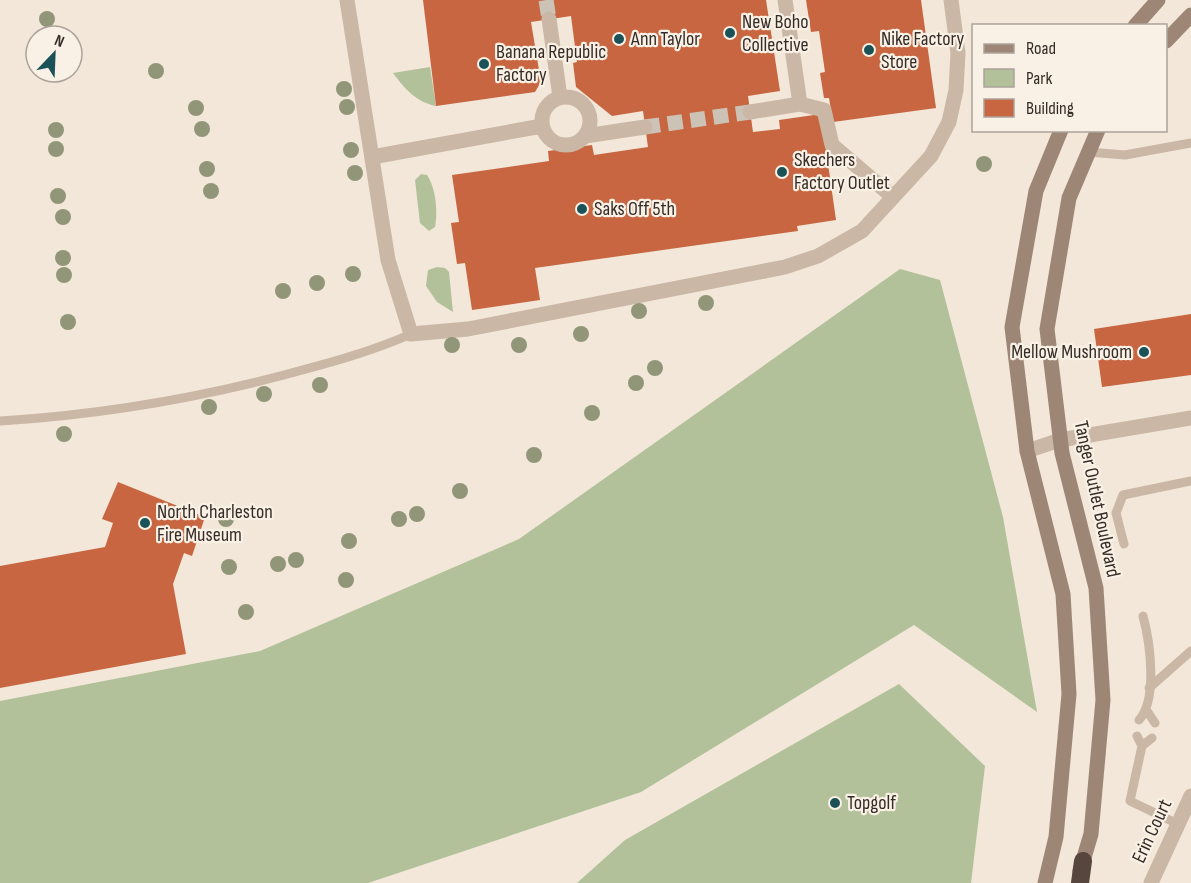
<svg xmlns="http://www.w3.org/2000/svg" width="1191" height="883" viewBox="0 0 1191 883" font-family="'Sofia Sans Condensed',sans-serif">
	<style>
		.green { fill: #b2c199 }
		.building { fill: #c86641 }
		.lines { fill: none; stroke-linecap: round; stroke-linejoin: round }
		.street-tunnel { stroke: #ccc2b5; stroke-width: 15; stroke-dasharray: 15 8; stroke-linecap: butt }
		.lane { stroke: #cab7a5; stroke-width: 9 }
		.street { stroke: #cab7a5; stroke-width: 15 }
		.secondary { stroke: #9e8677; stroke-width: 15 }
		.highway { stroke: #57463d; stroke-width: 18 }
		.tree { fill: #929679 }
		.poi-dot { fill: #1b5258; stroke: #faf1e6; stroke-width: 2 }
		.labels { text-anchor: middle; dominant-baseline: central; stroke-width: 4.5; stroke-linejoin: round; paint-order: stroke }
		.poi-label { font-size: 20px; fill: #362c27; stroke: #faf1e6; text-anchor: start }
		.street-label { font-size: 20px; fill: #362c27; stroke: #faf1e6 }
	</style>
	<rect width="100%" height="100%" fill="#f2e7d9"/>
	<!-- green -->
	<path class="green" d="M430,67L436,106C416,102 405,89 393,73Z
		M421,174L427,175C436,188 438,212 435,227L429,231L420,223L415,180Z
		M437,267L445,268L449,272L453,312L437,302L426,286L428,270Z
		M900,269L940,280L1003,517L1037,712L914,625L641,792L368,883H0V701L260,651L519,539Z
		M899,684L985,766L971,883H577L625,840Z"/>
	<!-- building -->
	<path class="building" d="M423,0H766L780,91L748,96L753,132L780,129L779,120L821,114L836,220L797,226L798,231L535,268L540,300L472,310L465,263L457,264L451,223L459,222L452,175L549,161L548,151L592,145L594,155L648,147L643,111L612,116L576,87L573,63L577,62L571,16L531,22L541,82L535,92L436,106Z
		M806,0H921L936,108L833,122L829,98H824L820,73L825,72L819,31L811,32Z
		M1191,314V375L1102,387L1094,329Z
		M118,482L205,517L192,556L184,553L173,584L186,654L0,688V566L105,547L113,523L102,519Z"/>
	<g class="lines">
		<!-- street-tunnel -->
		<path class="street-tunnel" d="M546,0L549,19
			M645,127L750,112"/>
		<!-- lane -->
		<path class="lane" d="M1088,152L1125,155L1191,143
			M0,421C95,415 188,400 280,376C325,364 368,353 411,334
			M1124,544L1116,513L1123,495L1191,481
			M1149,688L1191,651
			M1147,711L1155,723
			M1139,720C1158,699 1150,642 1143,616
			M1137,736L1142,746L1130,801L1178,824
			M1142,746L1152,738"/>
		<!-- street -->
		<path class="street" d="M347,0L388,260L411,334L468,329L785,267L818,256L862,231L931,156L949,122L956,90L958,53L951,0
			M785,0L800,104
			M549,19L560,97
			M542 121a24 24 0 1 1 48 0a24 24 0 1 1-48 0Z
			M750,112L800,104L824,110L832,145L893,197
			M585,136L645,127
			M372,157L542,126
			M1027,451L1060,440L1191,418
			M1151,883L1191,796"/>
		<!-- secondary -->
		<path class="secondary" d="M1135,26L1158,0
			M1166,41L1191,15
			M1080,871L1091,834L1103,700L1096,588L1062,453L1047,329L1069,198L1098,130
			M1045,883L1056,837L1069,694L1063,594L1027,451L1012,327L1036,191L1061,130"/>
		<!-- highway -->
		<path class="highway" d="M1080,883L1083,861"/>
	</g>
	<!-- trees -->
	<g class="tree">
		<circle cx="47" cy="19" r="8"/>
		<circle cx="156" cy="71" r="8"/>
		<circle cx="344" cy="89" r="8"/>
		<circle cx="347" cy="107" r="8"/>
		<circle cx="196" cy="108" r="8"/>
		<circle cx="202" cy="129" r="8"/>
		<circle cx="56" cy="130" r="8"/>
		<circle cx="56" cy="149" r="8"/>
		<circle cx="351" cy="150" r="8"/>
		<circle cx="984" cy="164" r="8"/>
		<circle cx="207" cy="169" r="8"/>
		<circle cx="355" cy="173" r="8"/>
		<circle cx="211" cy="191" r="8"/>
		<circle cx="58" cy="196" r="8"/>
		<circle cx="63" cy="217" r="8"/>
		<circle cx="63" cy="258" r="8"/>
		<circle cx="353" cy="274" r="8"/>
		<circle cx="64" cy="275" r="8"/>
		<circle cx="317" cy="283" r="8"/>
		<circle cx="283" cy="291" r="8"/>
		<circle cx="706" cy="303" r="8"/>
		<circle cx="639" cy="311" r="8"/>
		<circle cx="68" cy="322" r="8"/>
		<circle cx="581" cy="334" r="8"/>
		<circle cx="452" cy="345" r="8"/>
		<circle cx="519" cy="345" r="8"/>
		<circle cx="655" cy="368" r="8"/>
		<circle cx="636" cy="383" r="8"/>
		<circle cx="320" cy="385" r="8"/>
		<circle cx="264" cy="394" r="8"/>
		<circle cx="209" cy="407" r="8"/>
		<circle cx="592" cy="413" r="8"/>
		<circle cx="64" cy="434" r="8"/>
		<circle cx="534" cy="455" r="8"/>
		<circle cx="460" cy="491" r="8"/>
		<circle cx="417" cy="514" r="8"/>
		<circle cx="226" cy="519" r="8"/>
		<circle cx="399" cy="519" r="8"/>
		<circle cx="349" cy="541" r="8"/>
		<circle cx="296" cy="560" r="8"/>
		<circle cx="278" cy="564" r="8"/>
		<circle cx="229" cy="567" r="8"/>
		<circle cx="346" cy="580" r="8"/>
		<circle cx="246" cy="612" r="8"/>
	</g>
	<!-- markers -->
	<g class="poi-dot">
		<circle cx="730" cy="33" r="6"/>
		<circle cx="619" cy="39" r="6"/>
		<circle cx="869" cy="50" r="6"/>
		<circle cx="484" cy="64" r="6"/>
		<circle cx="782" cy="172" r="6"/>
		<circle cx="582" cy="209" r="6"/>
		<circle cx="1144" cy="352" r="6"/>
		<circle cx="145" cy="523" r="6"/>
		<circle cx="835" cy="803" r="6"/>
	</g>
	<g class="labels">
		<!-- poi labels -->
		<g class="poi-label">
			<text x="742" y="22">New Boho<tspan x="742" dy="23">Collective</tspan></text>
			<text x="631" y="39">Ann Taylor</text>
			<text x="881" y="39">Nike Factory<tspan x="881" dy="23">Store</tspan></text>
			<text x="496" y="52">Banana Republic<tspan x="496" dy="23">Factory</tspan></text>
			<text x="794" y="160">Skechers<tspan x="794" dy="23">Factory Outlet</tspan></text>
			<text x="594" y="209">Saks Off 5th</text>
			<text x="1132" y="352" text-anchor="end">Mellow Mushroom</text>
			<text x="157" y="512">North Charleston<tspan x="157" dy="23">Fire Museum</tspan></text>
			<text x="847" y="803">Topgolf</text>
		</g>
		<!-- street labels -->
		<g class="street-label">
			<text transform="translate(1097 499) rotate(78)">Tanger Outlet Boulevard</text>
			<text transform="translate(1152 831) rotate(-65)">Erin Court</text>
		</g>
	</g>
	<!-- legend -->
	<rect x="972" y="24" width="195" height="108" fill="#faf1e6" stroke="#aca29a" stroke-width="1.5"/>
	<rect x="984" y="44" width="30" height="9" fill="#9e8677" stroke="#aca29a" stroke-width="1.5"/>
	<text x="1026" y="54" font-size="18" fill="#362c27">Road</text>
	<rect x="984" y="69" width="30" height="18" fill="#b2c199" stroke="#aca29a" stroke-width="1.5"/>
	<text x="1026" y="84" font-size="18" fill="#362c27">Park</text>
	<rect x="984" y="99" width="30" height="18" fill="#c86641" stroke="#aca29a" stroke-width="1.5"/>
	<text x="1026" y="114" font-size="18" fill="#362c27">Building</text>
	<!-- north arrow -->
	<g transform="translate(54 54) rotate(23)"><circle r="28" fill="#faf1e6" stroke="#aca29a" stroke-width="1.5"/>
	<path d="M0-4.5L10 22L0 15L-10 22Z" fill="#1b5258"/>
	<text y="-9" font-size="16" font-weight="bold" text-anchor="middle" fill="#362c27">N</text>
	</g>
</svg>
